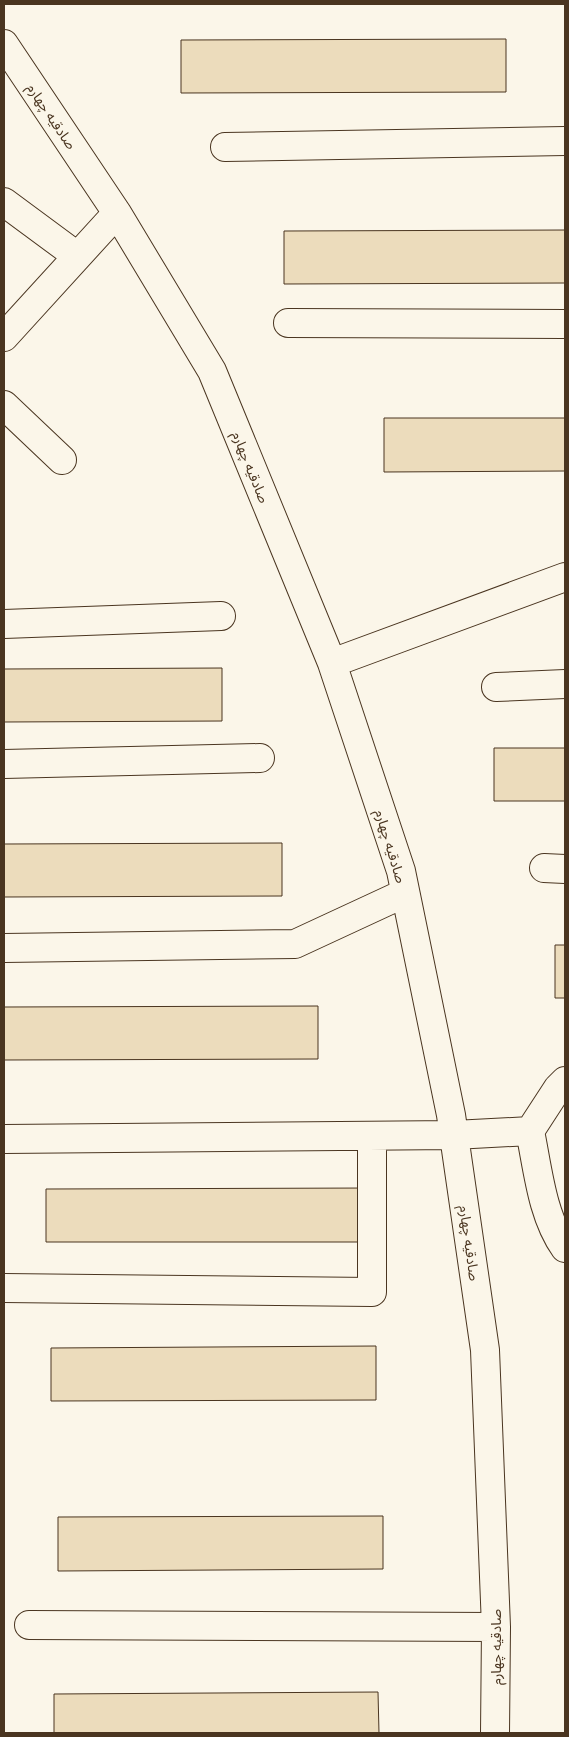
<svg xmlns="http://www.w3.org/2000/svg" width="569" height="1737" viewBox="0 0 569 1737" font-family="Lato,'Noto Sans Arabic',sans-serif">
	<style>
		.building { fill: #ecdcbc; stroke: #4a3520 }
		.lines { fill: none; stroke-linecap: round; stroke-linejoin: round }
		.minor-casing { stroke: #4a3520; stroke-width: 30 }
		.minor { stroke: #fbf6e9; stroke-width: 28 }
		.labels { text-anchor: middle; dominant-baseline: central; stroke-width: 4; stroke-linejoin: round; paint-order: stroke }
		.street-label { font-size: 14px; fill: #4a3520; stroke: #fbf6e9 }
	</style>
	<rect width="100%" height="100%" fill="#fbf6e9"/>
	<!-- building -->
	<path class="building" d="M506,39V92L181,93V40Z
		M565,230V283L284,284V231Z
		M384,418H565V471L384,472Z
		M222,668V721L4,722V669Z
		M494,748H565V801H494Z
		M282,843V896L4,897V844Z
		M555,945H565V998H555Z
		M318,1006V1059L4,1060V1007Z
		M370,1188V1242H46V1189Z
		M376,1346V1400L51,1401V1348Z
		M383,1516V1569L58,1571V1517Z
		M378,1692L379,1733H54V1694Z"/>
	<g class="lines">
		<defs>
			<path id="minor" d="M4,44L117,213L212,371L332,663L401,871L451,1115L485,1350L496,1627L495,1733
				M225,147L565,141
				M4,202L77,256
				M288,323L565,324
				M4,337L117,213
				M4,405L62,460
				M4,624L221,616
				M332,663L565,577
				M496,687L565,684
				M4,764L260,758
				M544,868L565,869
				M4,948L295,944L405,893
				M530,1131C538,1170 542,1216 565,1248
				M4,1139L454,1135L530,1131L558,1088L565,1081
				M4,1288L372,1292V1136
				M29,1625L496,1627"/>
		</defs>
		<!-- minor casing -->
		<use href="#minor" class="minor-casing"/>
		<!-- minor -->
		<use href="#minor" class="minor"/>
	</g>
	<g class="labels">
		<!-- street labels -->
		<g class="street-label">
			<text transform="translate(52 116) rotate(56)">صادقیه چهارم</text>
			<text transform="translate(251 467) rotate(68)">صادقیه چهارم</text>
			<text transform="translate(391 846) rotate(73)">صادقیه چهارم</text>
			<text transform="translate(470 1243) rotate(82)">صادقیه چهارم</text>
			<text transform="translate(495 1647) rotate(-90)">صادقیه چهارم</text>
		</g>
	</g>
	<!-- border -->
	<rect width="569" height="1737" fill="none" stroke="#4a3520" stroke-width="10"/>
</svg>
